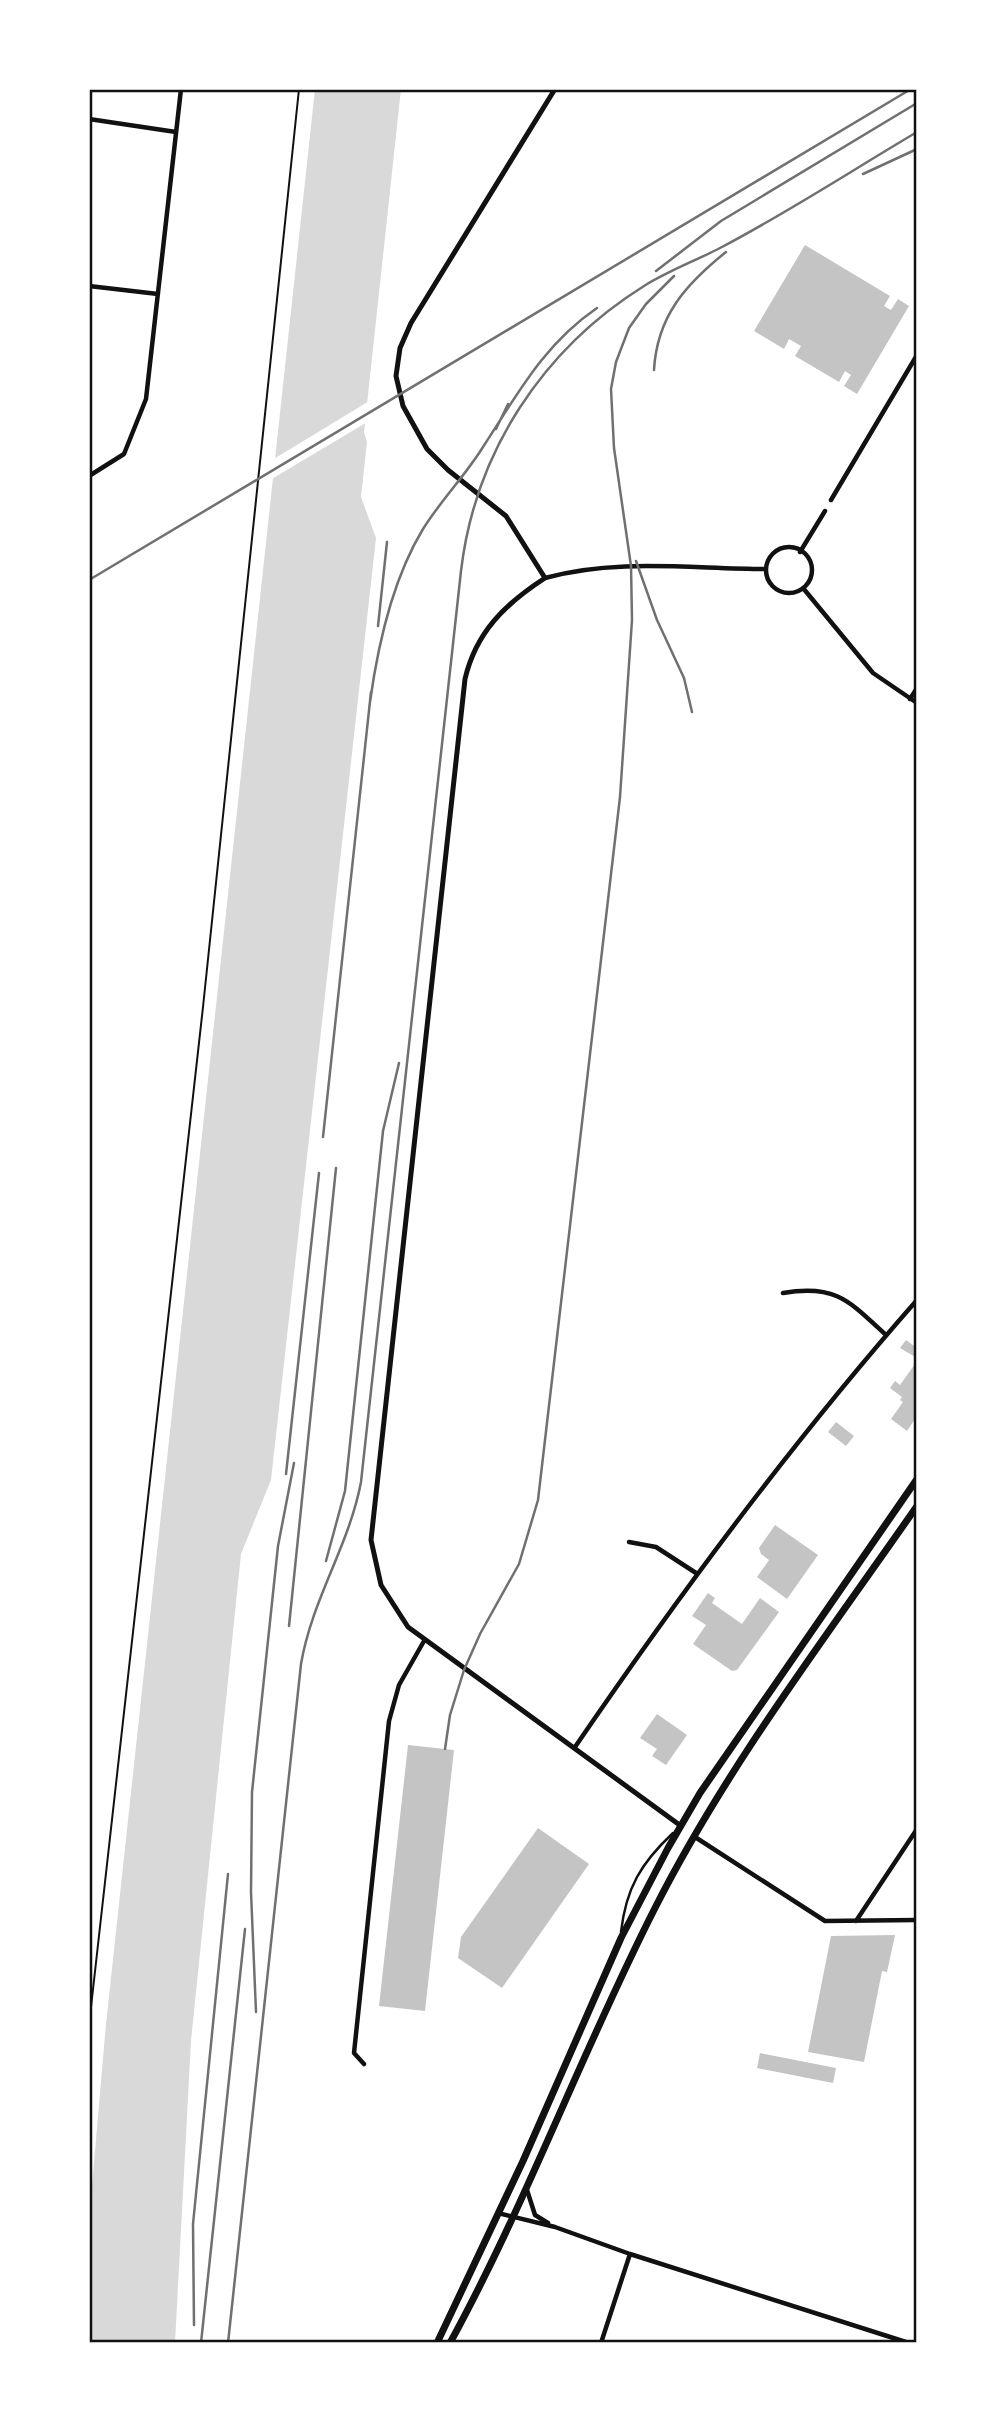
<svg xmlns="http://www.w3.org/2000/svg" width="1006" height="2432" viewBox="0 0 1006 2432" font-family="'Varela Round',sans-serif">
	<style>
		.water { fill: #d9d9d9 }
		.pier { fill: #fff }
		.building { fill: #c4c4c4 }
		.lines { fill: none; stroke-linecap: round; stroke-linejoin: round }
		.path { stroke: #111; stroke-width: 2 }
		.service { stroke: #111; stroke-width: 2.5 }
		.minor { stroke: #111; stroke-width: 4.5 }
		.tertiary { stroke: #111; stroke-width: 5 }
		.primary { stroke: #111; stroke-width: 7 }
		.rail { stroke: #707070; stroke-width: 2.5 }
		.neatline { fill: none; stroke: #111; stroke-width: 2.5 }
	</style>
	<rect width="100%" height="100%" fill="#fff"/>
	<!-- water -->
	<path class="water" d="M315,89H401L364,432L367,442L361,497L376,538L271,1480L241,1554L191,2041L175,2343H89V2220L106,2024Z"/>
	<!-- pier -->
	<path class="pier" d="M371,400L369,421L270,480L272,460Z"/>
	<!-- building -->
	<path class="building" d="M805,245L890,296L884,306L891,310L898,299L909,306L857,394L844,386L851,375L845,371L839,382L795,356L801,346L789,339L784,349L754,331Z
		M906,1340L917,1348V1358L900,1348Z
		M917,1361V1416L907,1431L891,1419L903,1402L900,1400L902,1397L890,1388L895,1381L900,1385Z
		M836,1422L854,1436L846,1446L828,1432Z
		M775,1525L818,1555L787,1599L757,1577L769,1560L761,1554L759,1548Z
		M708,1593L715,1598L712,1603L742,1624L760,1598L779,1612L737,1670L732,1671L693,1644L706,1625L692,1616Z
		M657,1714L687,1735L666,1765L652,1756L657,1749L640,1738Z
		M408,1745L454,1750L425,2011L379,2006Z
		M538,1828L589,1864L502,1988L458,1958L461,1937Z
		M895,1935L887,1972L882,1971L864,2062L808,2052L831,1936Z
		M760,2053L836,2068L833,2083L757,2068Z"/>
	<g class="lines">
		<!-- path -->
		<path class="path" d="M89,2025L203,1007L299,89"/>
		<!-- service -->
		<path class="service" d="M621,1932C626,1888 641,1863 673,1833"/>
		<!-- minor -->
		<path class="minor" d="M89,119L176,132
			M89,286L158,294
			M89,476L124,454L146,399L181,89
			M831,500L917,355
			M766 570a23 23 0 1 1 46 0a23 23 0 1 1-46 0Z
			M800,552L825,511
			M545,578C616,558 692,569 765,569
			M803,588L873,673L917,703
			M910,699L917,688
			M783,1293C836,1284 849,1301 886,1335
			M629,1542L656,1547L696,1573
			M575,1747C681,1592 792,1442 917,1300
			M695,1837L825,1921L917,1920
			M856,1921L917,1829
			M364,2064L354,2053L389,1721L399,1685L424,1641
			M527,2190L535,2215L548,2223
			M498,2213L555,2227L630,2254L909,2343
			M601,2343L630,2254"/>
		<!-- tertiary -->
		<path class="tertiary" d="M555,89L411,323L400,348L396,376L403,406L427,449L448,470L506,516L545,578C505,604 476,632 465,679L371,1540L381,1585L408,1627L681,1826"/>
		<!-- primary -->
		<path class="primary" d="M437,2343L523,2161L621,1938L668,1848L700,1793L917,1479
			M450,2343C527,2202 582,2051 655,1908C727,1766 826,1637 917,1506"/>
		<!-- rail -->
		<path class="rail" d="M863,174L917,149
			M656,271L721,221L917,103
			M654,370C657,316 686,284 726,252
			M496,429L508,404
			M636,561L657,620L684,678L692,712
			M89,580L911,89
			M378,626L387,542
			M370,702C378,644 392,580 423,529C441,500 465,476 483,447C517,395 544,344 597,308
			M323,1137L371,692
			M286,1474L319,1173
			M326,1561L345,1491L383,1131L399,1063
			M289,1626L336,1168
			M445,1749L450,1715L464,1670L480,1634L519,1564L538,1500L620,797L632,620L631,566L614,448L611,389L616,362L629,328L646,304L674,276
			M256,2012L251,1892L252,1792L278,1546L294,1463
			M194,2325L193,2224L228,1874
			M201,2343L245,1929
			M228,2343L301,1664C312,1599 349,1546 361,1482L461,571C475,452 543,349 644,286C668,271 695,261 720,248C787,213 851,171 917,132"/>
	</g>
	<!-- border -->
	<rect width="1006" height="2432" fill="none" stroke="#ffffff" stroke-width="182"/>
	<rect x="91" y="91" width="824" height="2250" class="neatline"/>
</svg>
